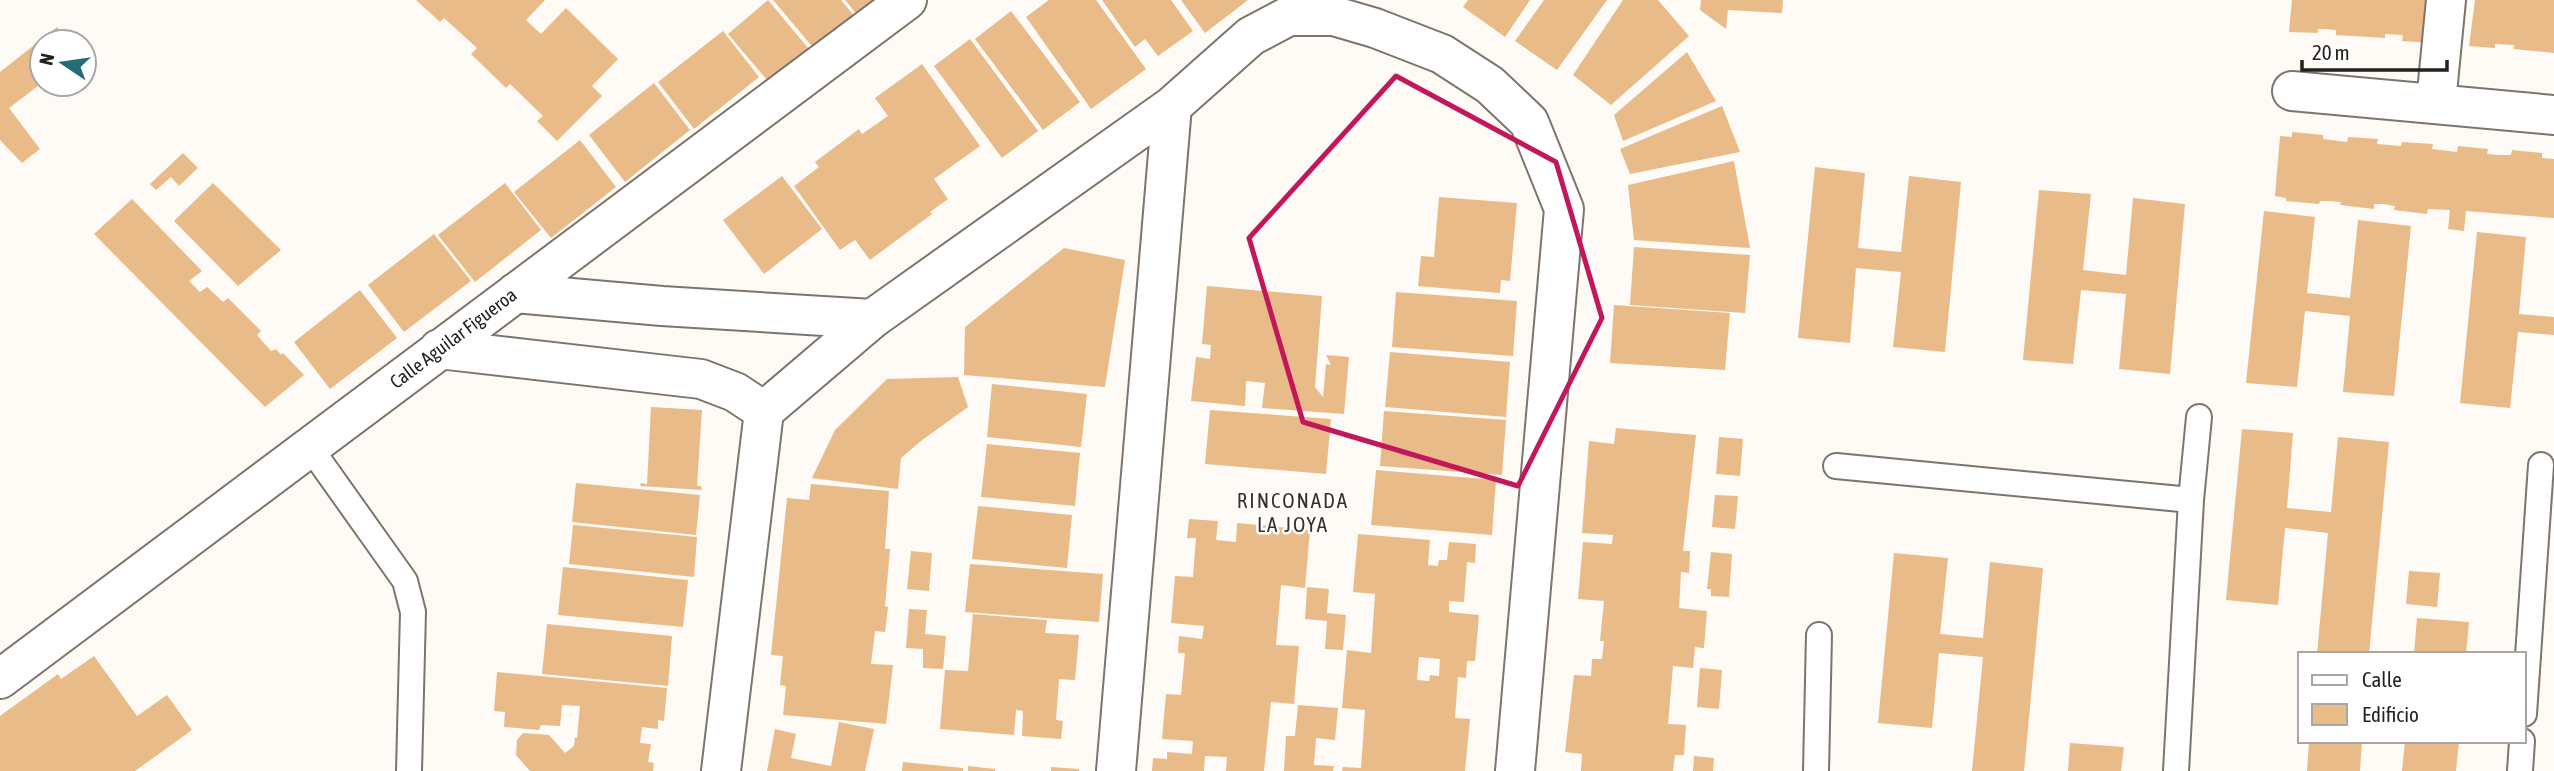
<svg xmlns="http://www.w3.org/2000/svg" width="2554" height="771" viewBox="0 0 2554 771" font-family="'Asap Condensed',sans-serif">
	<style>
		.building { fill: #e8bb89; fill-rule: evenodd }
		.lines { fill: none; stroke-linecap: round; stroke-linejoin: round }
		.lane-casing { stroke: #7d756d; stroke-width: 28 }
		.street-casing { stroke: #7d756d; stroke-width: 42 }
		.lane { stroke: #fff; stroke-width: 24 }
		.street { stroke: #fff; stroke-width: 38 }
		.marked { fill: none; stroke: #c2185b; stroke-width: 5; stroke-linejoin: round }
		.labels { text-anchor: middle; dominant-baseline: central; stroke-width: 5; stroke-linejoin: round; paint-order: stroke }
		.street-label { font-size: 19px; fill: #25221e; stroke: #fff }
		.neighbourhood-label { font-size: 21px; letter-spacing: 2px; fill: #37312a; stroke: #fff }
	</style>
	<rect width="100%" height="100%" fill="#fefaf6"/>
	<!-- building -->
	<path class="building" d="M416,0H545L526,20L541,34L566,8L618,59L592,86L602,96L557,141L537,121L543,116L510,84L506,88L471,54L477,48L444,18L440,22Z
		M768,0L813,54L773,87L728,34Z
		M773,0H841L856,18L816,51Z
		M845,0H888L862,21Z
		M1049,0H1096L1146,69L1091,109L1026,17Z
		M1102,0H1171L1193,31L1158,56L1145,39L1135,47Z
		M1181,0H1248L1205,33Z
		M1468,0H1530L1505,37L1463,7Z
		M1544,0H1607L1557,70L1515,41Z
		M1623,0H1658L1689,36L1611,105L1573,75Z
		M1701,0H1783L1782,13L1728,10L1726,29L1700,10Z
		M2292,0H2431V43L2402,41L2403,35L2385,34V38L2336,35V30L2324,29H2318V33L2289,32Z
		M2475,0H2554V53L2514,49V45L2495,44V48L2469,46Z
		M1011,11L1080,102L1043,130L975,39Z
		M57,27L72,42H42V83L9,108L40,149L22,163L0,140V72Z
		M723,31L759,77L694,129L658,82Z
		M970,39L1038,131L1002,158L934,66Z
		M1687,52L1716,101L1623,141L1614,115Z
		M922,64L980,146L934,179L948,199L930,212L932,214L870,260L855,240L840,250L794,186L819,167L815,162L859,129L862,134L888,116L875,98Z
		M654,83L690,130L625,182L589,135Z
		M1722,106L1740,152L1630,174L1620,149Z
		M2292,132L2323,135V139L2347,142L2348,137L2378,139L2377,144L2401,146L2402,142L2433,144L2432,149L2457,152L2458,146L2488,149L2487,154L2499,155H2511L2512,150L2542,153V158L2554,159V218L2466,211L2464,231L2448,229L2450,210L2428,209L2427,214L2394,210L2395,206L2383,204H2374V209L2340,205L2341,202L2329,201H2320L2319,204L2286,201V198L2275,196L2280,136L2292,137Z
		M580,140L616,187L551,238L514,192Z
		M183,153L198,168L179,186L171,177L156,190L150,184Z
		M1734,161L1750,248L1634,240L1628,185Z
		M1815,167L1865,173L1858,248L1901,252L1909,176L1961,182L1945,352L1893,347L1901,272L1856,268L1850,343L1798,338Z
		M782,176L822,229L764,274L723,220Z
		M213,183L281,250L238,286L174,221Z
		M505,183L541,230L475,282L438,235Z
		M2039,190L2091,194L2083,270L2126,275L2133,198L2185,204L2170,374L2119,369L2126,294L2081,290L2073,364L2023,360Z
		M1439,197L1517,203L1510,281L1501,280L1500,293L1418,286L1421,256L1434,257Z
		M132,199L202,271L189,281L200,292L207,287L223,302L228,298L261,331L257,335L271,351L276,349L281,355L283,353L304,375L265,407L94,234Z
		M2264,211L2315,217L2307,293L2350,298L2358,220L2411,226L2394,396L2343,392L2350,316L2305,311L2297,387L2246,383Z
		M2477,232L2526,237L2519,314L2554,317V335L2518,332L2510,408L2460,403Z
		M434,234L471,281L404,332L368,285Z
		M1634,247L1750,255L1745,313L1630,305Z
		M1064,248L1125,260L1105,387L964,375L965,327Z
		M1207,286L1322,296L1315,387L1323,397L1326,364L1331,365L1326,355L1349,357L1344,414L1262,408L1265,383L1246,381L1245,406L1191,401L1196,357L1210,359L1211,345L1202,344Z
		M360,290L397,338L330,389L294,342Z
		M1396,292L1517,301L1513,356L1392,347Z
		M1614,305L1730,313L1725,370L1610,363Z
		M1390,352L1510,362L1506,417L1385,407Z
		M958,377L968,407L921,441L901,458L898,489L812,478L835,430L887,379Z
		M992,384L1087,394L1081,447L987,437Z
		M651,407L702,410L697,486H701L702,490L640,486L641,483L647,484Z
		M1210,410L1331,419L1326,474L1205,464Z
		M1384,411L1506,420L1502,475L1380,466Z
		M1616,428L1696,435L1683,551H1690L1689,573L1681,572L1679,608L1707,611L1704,648L1695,647L1693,668L1673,666L1668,724L1686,725L1684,755H1675L1673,771H1581L1582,754L1565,752L1574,675L1591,676L1592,659H1602L1604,641H1600L1604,601L1578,599L1583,542L1612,544L1613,535L1582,533L1589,441L1614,444Z
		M2242,429L2293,433L2287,508L2331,512L2338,437L2389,442L2369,654H2317L2328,533L2285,528L2278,605L2226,600Z
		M1719,437L1743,439L1740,476L1716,474Z
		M987,444L1080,453L1075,506L981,497Z
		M1376,470L1496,480L1492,535L1371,525Z
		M576,483L700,495L696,535L572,522Z
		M811,484L889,491L885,549H890L885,606L888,607L885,632L875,631L871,664L893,665L886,724L783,715L786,686L780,685L783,656L771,655L787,498L809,500Z
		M1715,495L1738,496L1735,529L1712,527Z
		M978,506L1072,515L1067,568L972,559Z
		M1189,519L1218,521L1216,540L1236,542L1237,523L1310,530L1305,588L1281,585L1276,645L1299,646L1294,704L1271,702L1264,771H1226L1227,757L1205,756L1204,771H1152L1153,758L1167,759V752L1192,754L1193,741L1162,739L1166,694L1181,695L1185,653H1178L1179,636L1202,639L1204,626L1171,623L1175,576L1193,577L1196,538H1187Z
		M573,525L697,537L694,577L569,564Z
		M1358,534L1430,540L1428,565L1438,566L1439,560H1447L1449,542L1476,544L1475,563L1467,562L1464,602L1449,601V612L1479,615L1475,661H1467L1466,678L1458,677L1455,718L1470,719L1465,771H1342L1343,767L1361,768L1365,710L1342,708L1347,650L1371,653L1375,594L1353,592ZM1419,657L1440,659L1439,676L1430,675L1429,681L1417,680Z
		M911,551L932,553L929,591L907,589Z
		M1711,552L1732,554L1729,597L1711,596V589H1707Z
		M1894,553L1948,558L1940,634L1983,638L1990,562L2043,568L2024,771H1972L1983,657L1939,653L1932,728L1878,723Z
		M970,564L1103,574L1099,622L965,612Z
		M563,567L688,580L683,627L558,615Z
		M2409,571L2440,573L2437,607L2406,604Z
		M1307,587L1329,589L1327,613L1346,615L1343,650L1325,649L1327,621L1305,619Z
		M909,609L927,610L925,634L946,636L943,669L923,668V649L906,648Z
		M973,614L1047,620L1045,633L1079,635L1075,680L1059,679L1056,720L1063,721L1061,739L1022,736L1023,711L1016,710L1014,735L940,729L945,670L968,671Z
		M2417,618L2469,622L2466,654H2414Z
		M547,624L672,636L668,686L542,674Z
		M94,656L137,716L167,695L192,730L135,771H0V716L58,674L61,679Z
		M1700,668L1722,670L1719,709L1697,707Z
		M497,672L667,688L664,721L658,720V729L642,727L640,743L651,744L648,762L654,763L653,771H530L516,755L517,740L523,733L549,735L565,753L574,746L575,737L577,738L580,706L562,705L560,726L541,725L539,730L504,727L505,712L494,711Z
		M1298,705L1338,708L1335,740L1316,738L1314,765L1334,766L1333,771H1284L1286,736H1295Z
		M839,722L874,729L865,771H767L775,729L796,734L791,758L831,766Z
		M2309,741H2362L2360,771H2307Z
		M2405,741H2459L2456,771H2402Z
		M2070,743L2124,747L2121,771H2068Z
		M1694,756L1714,758L1713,771H1693Z
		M903,762L963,768V771H902Z
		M968,766L995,769V771H968Z
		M1051,767L1079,769V771H1051Z"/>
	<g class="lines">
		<defs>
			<path id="lane" d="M309,446L405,581L413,612L409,771
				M1836,466L2191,500
				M2524,714L2541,465
				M1816,771L1819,635
				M2176,771L2191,500L2199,417
				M2520,771L2522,741"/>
			<path id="street" d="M2292,91L2554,115
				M2436,103L2446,0
				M515,293L662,306L872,319
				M439,349L701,379L735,392L764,411
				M0,679L907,0
				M721,771L764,411L872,319L1172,106L1251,36L1289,16H1334L1375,28L1442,54L1490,85L1529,122L1564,209L1515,771
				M1116,771L1172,106"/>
		</defs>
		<!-- lane casing -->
		<use href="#lane" class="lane-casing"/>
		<!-- street casing -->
		<use href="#street" class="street-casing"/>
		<!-- lane -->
		<use href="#lane" class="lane"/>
		<!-- street -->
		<use href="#street" class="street"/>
	</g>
	<!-- marked area -->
	<path class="marked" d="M1396,76L1556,162L1602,318L1518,486L1303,422L1249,238Z"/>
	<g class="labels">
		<!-- street labels -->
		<g class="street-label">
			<text transform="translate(453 338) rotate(-37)">Calle Aguilar Figueroa</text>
		</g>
		<!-- neighbourhood labels -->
		<g class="neighbourhood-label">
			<text x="1293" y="500">RINCONADA<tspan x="1293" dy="24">LA JOYA</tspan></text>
		</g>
	</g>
	<!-- legend -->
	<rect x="2298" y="652" width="228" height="91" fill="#ffffff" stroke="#a8a7a5" stroke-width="2"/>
	<rect x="2312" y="675" width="35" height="10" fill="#ffffff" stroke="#a8a7a5" stroke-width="2"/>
	<text x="2362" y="687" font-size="21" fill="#25221e">Calle</text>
	<rect x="2312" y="704" width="35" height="21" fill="#e8bb89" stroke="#a8a7a5" stroke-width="2"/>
	<text x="2362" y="722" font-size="21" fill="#25221e">Edificio</text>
	<!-- north arrow -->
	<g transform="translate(63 63) rotate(283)"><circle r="33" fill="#ffffff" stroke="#a8a7a5" stroke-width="2"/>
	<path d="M0-5L12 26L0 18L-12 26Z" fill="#246c78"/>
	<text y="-10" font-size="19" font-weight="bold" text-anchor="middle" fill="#25221e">N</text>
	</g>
	<!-- scale -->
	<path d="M2302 60v10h145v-10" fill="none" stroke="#25221e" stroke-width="3.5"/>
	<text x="2312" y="60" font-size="21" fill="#25221e" stroke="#ffffff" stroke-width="5" paint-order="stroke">20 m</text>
</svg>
